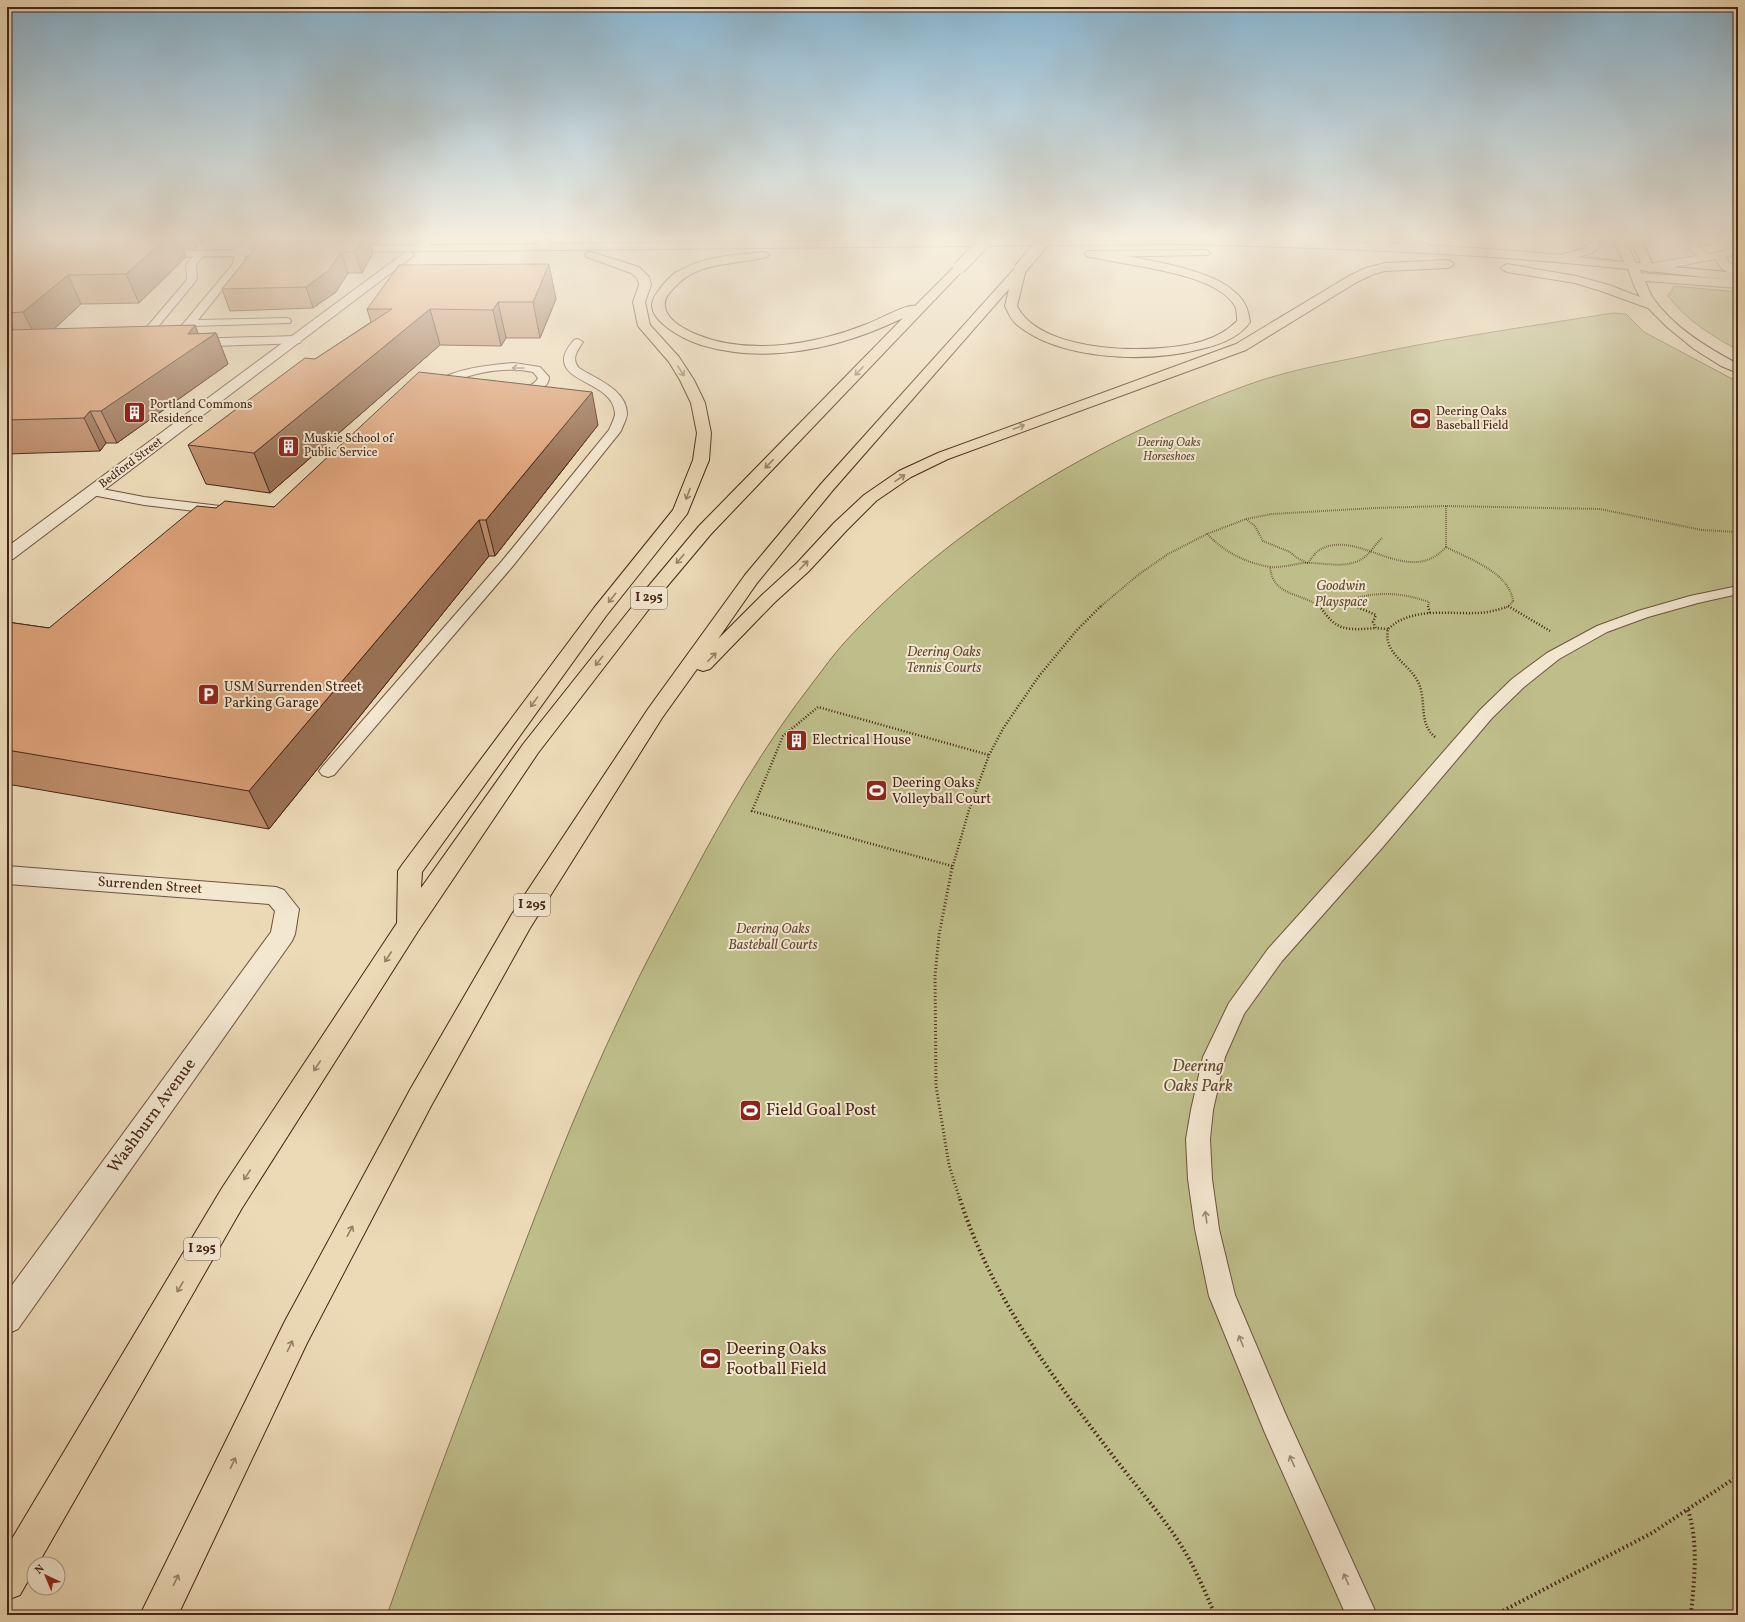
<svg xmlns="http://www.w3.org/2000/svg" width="1745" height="1622" viewBox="0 0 1745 1622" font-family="Vollkorn,serif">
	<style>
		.green { fill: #bebe8a; stroke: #827250 }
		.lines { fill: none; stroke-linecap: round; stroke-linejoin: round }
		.service-casing { stroke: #6f523f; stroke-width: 2 }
		.minor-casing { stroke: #6f523f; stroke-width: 2 }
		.tertiary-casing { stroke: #6f523f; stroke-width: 2 }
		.primary-casing { stroke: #452517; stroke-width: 2 }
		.trunk-casing { stroke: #452517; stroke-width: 2 }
		.motorway-casing { stroke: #452517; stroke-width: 2 }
		.path-far3 { stroke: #452517; stroke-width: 2; stroke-dasharray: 0.5 1.5; stroke-linecap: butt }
		.path-far2 { stroke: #452517; stroke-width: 2.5; stroke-dasharray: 1 2; stroke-linecap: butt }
		.path-far1 { stroke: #452517; stroke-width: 3; stroke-dasharray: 1 2.5; stroke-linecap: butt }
		.path { stroke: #452517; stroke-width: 4; stroke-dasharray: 1.5 3; stroke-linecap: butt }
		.service { fill: #f3e7d0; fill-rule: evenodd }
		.minor { fill: #f3e7d0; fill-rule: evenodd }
		.tertiary { fill: #f3e7d0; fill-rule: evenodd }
		.primary { fill: #ecdab7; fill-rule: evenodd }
		.trunk { fill: #ecdab7; fill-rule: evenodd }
		.motorway { fill: #ecdab7; fill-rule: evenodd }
		.motorway-bridge-casing { stroke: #452517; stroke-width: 14; stroke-linecap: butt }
		.motorway-bridge { stroke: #ecdab7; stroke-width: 12 }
		.wall { fill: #bc8a67; stroke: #452517 }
		.shaded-wall { fill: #997154; stroke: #452517 }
		.building { fill: #dba178; stroke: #452517 }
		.oneway { stroke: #9c8674 }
		.oneway2 { stroke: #988067 }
		.labels { text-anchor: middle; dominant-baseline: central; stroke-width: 4; stroke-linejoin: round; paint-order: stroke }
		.far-poi-label { font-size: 12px; fill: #452517; stroke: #f3e7d0; text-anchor: start }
		.far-park-label { font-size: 12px; font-style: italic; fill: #634b34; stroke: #f3e7d0 }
		.far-street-label { font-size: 12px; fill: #452517; stroke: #f3e7d0 }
		.shield { fill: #f3e7d0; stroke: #795f4e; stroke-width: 1 }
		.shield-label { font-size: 13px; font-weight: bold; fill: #452517 }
		.park-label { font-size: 14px; font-style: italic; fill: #634b34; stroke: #f3e7d0 }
		.poi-label { font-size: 14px; fill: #452517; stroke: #f3e7d0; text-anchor: start }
		.street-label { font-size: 14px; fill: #452517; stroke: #f3e7d0 }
		.near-park-label { font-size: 17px; font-style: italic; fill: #634b34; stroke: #f3e7d0 }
		.near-poi-label { font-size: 17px; fill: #452517; stroke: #f3e7d0; text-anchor: start }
		.near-street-label { font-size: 17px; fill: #452517; stroke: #f3e7d0 }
	</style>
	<rect width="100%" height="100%" fill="#ecdab7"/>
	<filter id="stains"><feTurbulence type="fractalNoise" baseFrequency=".005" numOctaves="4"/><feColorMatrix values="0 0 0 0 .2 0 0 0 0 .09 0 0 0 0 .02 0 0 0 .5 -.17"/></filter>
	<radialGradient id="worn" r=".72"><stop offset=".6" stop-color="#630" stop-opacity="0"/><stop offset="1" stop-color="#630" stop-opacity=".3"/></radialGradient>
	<!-- green -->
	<path class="green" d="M1674,286L1738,292V350C1712,336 1686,320 1668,296Z
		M1613,313L1626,314L1644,332L1738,382V1615H387C419,1523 454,1432 488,1341C530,1229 572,1116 624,1008C643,967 665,927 686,887C724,815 764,745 814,681C824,668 833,655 844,643C954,523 1098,439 1250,384C1284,372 1319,365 1354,358C1439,339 1526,327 1613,313Z"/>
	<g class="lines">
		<defs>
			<path id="service" d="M540,240H550L546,248H540L538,246Z
				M1700,240H1721L1719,242L1698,246L1711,257L1709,259C1701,261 1690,252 1688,244L1690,242Z
				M200,250L205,253L196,265L197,278L195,282L142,346H134L133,344L134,342L186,281L187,278L186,265L197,251Z
				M240,250L245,253L243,264L198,320L286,318L290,319L291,321L290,323L192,326L176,346H168L167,344L168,342L233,264L235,253Z
				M578,339L583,342C577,351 571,359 579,368C596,379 626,389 627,413C627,419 623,425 621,431L512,567L334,775L328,777L322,775L319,771L322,767L502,561L609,430C611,425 615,418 615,413C613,383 563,383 564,359C564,352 570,345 574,340Z
				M514,363L540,367L549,377C549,392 523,397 511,394L509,392L511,390C521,387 533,388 538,378L533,372C509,367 480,371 458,380C451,383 444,389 436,391L432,390L430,388C444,369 492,365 514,363Z
				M92,487L144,497L220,506L225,507L227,510L225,513L220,514L144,505L87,494L85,491L87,488Z
				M1738,586V594L1698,603L1648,617L1607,632L1559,659L1524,687L1492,718L1382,848L1282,961L1244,1014L1225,1057L1213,1110L1210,1139L1212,1179L1219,1229L1235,1295L1285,1413L1377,1615H1346L1265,1433L1209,1296L1195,1229L1188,1179L1186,1139L1191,1110L1203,1057L1229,1003L1268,949L1368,838L1480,710L1512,679L1547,653L1597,626L1638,611L1690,596Z"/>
			<path id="minor" d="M244,240H256L244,255H236L234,253Z
				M1738,246V253L1727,257L1728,262L1738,269V277L1722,269L1715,259L1649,272L1645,270L1643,268L1645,266L1649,264L1719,252Z
				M295,336L300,337L302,340L300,343L190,347L185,346L183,343L185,340L190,339Z
				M7,866L276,887L284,890L299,909L295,934L292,941L18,1329L7,1334V1292L271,932L275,911L269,904L7,884Z"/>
			<path id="tertiary" d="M421,240H434L423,250H415L413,248Z
				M408,252L412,253L414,255L412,257L13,559L7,560V547L404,253Z
				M1638,273L1738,280V288L1634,280L1632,277L1634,274Z"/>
			<path id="primary" d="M1180,240C1307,240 1435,243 1562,255L1563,254L1582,249L1594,240H1606L1594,252L1579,257L1624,262L1613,240H1625L1636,263H1641L1630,240H1642L1653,265L1738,273V281L1640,270C1646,280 1647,289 1653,298C1673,327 1708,348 1738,364V373L1721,366L1694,349L1667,327L1648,308L1601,291L1575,283L1507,272L1503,270L1501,268L1503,266L1507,264L1576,276L1609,285L1640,297L1635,288L1628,269C1481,253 1333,248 1185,244L1181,243Z
				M1204,250L1208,251L1210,253L1208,255L1091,257L1087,256L1085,254L1087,252L1091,251Z"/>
			<path id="trunk" d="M925,240L1188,241L1182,244L342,252L336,249L342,246Z
				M281,247L287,250L285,252L254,256L154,257L150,256L148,254L150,252L154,251L254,250Z"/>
			<path id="motorway" d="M922,240H946L948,242L942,245L924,242Z
				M1177,240H1219L1213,243L1182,244L1178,243Z
				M1394,240H1412L1442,249L1444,251L1438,254L1396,242Z
				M1091,251C1127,256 1211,267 1236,293C1246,302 1248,310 1250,322C1239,338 1219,345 1201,349C1148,363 1060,361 1016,324C1011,320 1008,312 1005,306L1009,289L833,490L757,583L718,639L762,595L797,563L834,523L864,495L899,471L938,453L1236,344L1349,276L1366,268L1385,263L1448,260L1452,262L1454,264L1452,266L1448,268L1385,271L1374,274L1357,282L1246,350L948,459L911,477L876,501L846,531L809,571L774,603L710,669L703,671L697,669L662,718L530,928L431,1106L307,1343L178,1615H140L285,1321L411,1088L512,914L648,709L745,575L821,484L1016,267H1024L1026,269L1017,306C1041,355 1158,355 1203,341C1216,337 1228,330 1237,321C1237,317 1237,310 1235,306C1215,271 1123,266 1087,256L1085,254L1087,252Z
				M591,252L639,267L649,277L651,285L645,302L650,325L679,357L694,380L705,403L711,433L709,460L687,514L606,616L422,872L421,888L524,743L647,588L699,526L903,318C841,348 768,365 701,345C685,340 651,323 652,304C653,297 658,291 662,286C668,279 673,273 681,270C705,256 735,255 763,252L767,253L769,255L767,257C733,266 697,260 672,290C668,294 664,299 665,306C666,320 686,330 698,335C750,356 817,344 867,324C878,320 906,304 915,306L955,266H963L965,268L711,534L659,596L538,753L418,931L242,1208L38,1564H34V1570L20,1595L7,1600V1547L222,1188L397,923L398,871L402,865L594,608L673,510L693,460L697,433L691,403L680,380L669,362L638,326L633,302L639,285L637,278L631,273L587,257L585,255L587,253Z"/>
		</defs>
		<!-- service casing -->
		<use href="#service" class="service-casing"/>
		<!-- minor casing -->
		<use href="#minor" class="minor-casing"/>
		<!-- tertiary casing -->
		<use href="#tertiary" class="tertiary-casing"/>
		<!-- primary casing -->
		<use href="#primary" class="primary-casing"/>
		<!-- trunk casing -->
		<use href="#trunk" class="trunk-casing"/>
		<!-- motorway casing -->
		<use href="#motorway" class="motorway-casing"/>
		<!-- path-far3 -->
		<path class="path-far3" d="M1446,506V547C1469,559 1509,572 1513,601L1508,607
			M1246,519L1255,526L1263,541L1290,552L1297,558L1308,563C1311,559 1314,554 1318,551C1356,525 1408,590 1446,547
			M1207,534C1226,553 1244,562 1270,567
			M1100,607L1138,575L1168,554L1207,534L1246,519L1272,514L1375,508L1446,506L1600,509L1702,530L1738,532
			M1320,607C1301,592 1273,597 1270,567C1282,568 1293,564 1304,563C1322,562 1344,569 1360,560C1370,555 1374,545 1382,538
			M1358,607L1352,605L1353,599C1379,591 1403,593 1429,602L1428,607
			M1506,607H1507"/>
		<!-- path-far2 -->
		<path class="path-far2" d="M1319,606C1324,611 1327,617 1332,621C1343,632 1362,629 1376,628
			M1355,606L1376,615L1373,622L1376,628L1388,629
			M1428,606L1430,613
			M1508,606L1550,631
			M1435,737C1417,722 1428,699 1417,680C1407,662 1383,653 1388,629C1392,626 1396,622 1401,620C1424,609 1452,614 1477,613C1487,613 1497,610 1507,607
			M952,866L752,811L783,736L818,707L989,755
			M952,869L969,810L989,755L1004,727L1039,676L1077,630L1101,606"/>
		<!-- path-far1 -->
		<path class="path-far1" d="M952,868L939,935L935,976L936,1086L949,1165L960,1200"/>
		<!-- path -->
		<path class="path" d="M960,1199C990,1293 1048,1371 1107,1448C1130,1479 1156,1508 1177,1539C1193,1563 1204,1589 1215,1615
			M1688,1510C1699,1544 1694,1580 1691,1615
			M1495,1615L1652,1533L1738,1476"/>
		<!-- service -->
		<use href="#service" class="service"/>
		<!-- minor -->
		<use href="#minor" class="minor"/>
		<!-- tertiary -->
		<use href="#tertiary" class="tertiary"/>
		<!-- primary -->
		<use href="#primary" class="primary"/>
		<!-- trunk -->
		<use href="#trunk" class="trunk"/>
		<!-- motorway -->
		<use href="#motorway" class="motorway"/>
		<defs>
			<path id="motorway-bridge" d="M959,268L986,240
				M1020,269L1045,240"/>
		</defs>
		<!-- motorway-bridge casing -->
		<use href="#motorway-bridge" class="motorway-bridge-casing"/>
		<!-- motorway-bridge -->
		<use href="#motorway-bridge" class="motorway-bridge"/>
	</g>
	<!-- wall -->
	<path class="wall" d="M7,240H204L196,248L183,249L186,257L139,303L81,304L54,329L199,334L216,333L228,364L117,443H106L100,451L7,454Z
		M262,240H380L378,244H370L373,253L362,273H348L336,292L313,308L230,311L222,289Z
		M556,299L540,338H506L501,346L440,345L270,493L206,484L188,445L315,359L371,322L367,309Z
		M598,425L495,556H489L269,829L7,784V622L49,628L216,508L274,507Z"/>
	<!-- shaded-wall -->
	<path class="shaded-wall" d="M164,240H179L186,257L139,303L126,274Z
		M192,240H204L196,248Z
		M362,240H369L373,253L362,273L355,252Z
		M377,240H380L378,244Z
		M341,252L348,273L336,292L313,308L306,287Z
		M549,264L556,299L540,338L533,302Z
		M68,275L81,304L39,343L23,312Z
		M498,302L506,338L501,346L493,310Z
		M430,309L440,345L270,493L254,453Z
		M10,323L26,354L7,339V326Z
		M195,325L202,343L216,333L228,364L117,443L101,411L188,334Z
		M592,392L598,425L495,556L486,520Z
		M90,411L106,443L100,451L84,418Z
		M479,520L489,556L269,829L249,791Z"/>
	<!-- building -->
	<path class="building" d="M7,240H164L126,274L68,275L23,312L7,313Z
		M262,240H362L355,252H341L329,270L306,287L222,289Z
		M549,264L533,302H498L493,310L430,309L254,453L188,445L305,358L315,359L392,309H367L399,265Z
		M195,325L188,334L216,333L101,411H90L84,418L7,420V330Z
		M419,372L592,392L486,520H479L249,791L7,750V622L49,628L197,506L216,508L225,501L274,507Z"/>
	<!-- one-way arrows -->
	<defs><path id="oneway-shaft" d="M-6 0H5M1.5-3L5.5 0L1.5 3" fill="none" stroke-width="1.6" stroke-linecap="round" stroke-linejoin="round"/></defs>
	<g class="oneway">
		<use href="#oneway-shaft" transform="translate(518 368) rotate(180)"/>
		<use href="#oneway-shaft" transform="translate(1206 1217) rotate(-98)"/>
		<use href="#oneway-shaft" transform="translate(1241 1341) rotate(-112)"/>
		<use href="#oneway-shaft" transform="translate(1292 1461) rotate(-114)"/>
		<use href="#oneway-shaft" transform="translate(1346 1579) rotate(-114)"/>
	</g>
	<g class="oneway2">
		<use href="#oneway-shaft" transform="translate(681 371) rotate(57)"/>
		<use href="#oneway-shaft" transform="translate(859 371) rotate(134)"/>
		<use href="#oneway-shaft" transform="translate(1019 427) rotate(-20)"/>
		<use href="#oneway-shaft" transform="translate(769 464) rotate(134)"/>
		<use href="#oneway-shaft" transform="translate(900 478) rotate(-34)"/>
		<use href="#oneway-shaft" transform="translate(688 494) rotate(111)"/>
		<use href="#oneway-shaft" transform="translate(680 559) rotate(130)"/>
		<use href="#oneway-shaft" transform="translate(804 565) rotate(-46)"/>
		<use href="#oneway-shaft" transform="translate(612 598) rotate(129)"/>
		<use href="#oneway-shaft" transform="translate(712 657) rotate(-46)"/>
		<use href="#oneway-shaft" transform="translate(599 661) rotate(128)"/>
		<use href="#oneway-shaft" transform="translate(534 702) rotate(126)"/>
		<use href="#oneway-shaft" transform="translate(388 957) rotate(123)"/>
		<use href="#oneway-shaft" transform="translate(317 1066) rotate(123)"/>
		<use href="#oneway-shaft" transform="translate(247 1175) rotate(123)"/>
		<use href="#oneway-shaft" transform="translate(350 1231) rotate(-62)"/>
		<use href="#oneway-shaft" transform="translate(180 1287) rotate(120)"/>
		<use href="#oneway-shaft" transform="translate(290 1346) rotate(-64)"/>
		<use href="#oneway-shaft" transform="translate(233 1463) rotate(-64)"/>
		<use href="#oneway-shaft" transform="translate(176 1580) rotate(-64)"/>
	</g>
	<!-- sky -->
	<linearGradient id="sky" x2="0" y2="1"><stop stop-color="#88b6d2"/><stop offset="0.51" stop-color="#f6eedf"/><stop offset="1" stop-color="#f6eedf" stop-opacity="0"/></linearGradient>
	<rect width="1745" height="467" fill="url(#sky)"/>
	<!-- icons -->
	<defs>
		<symbol id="building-square" viewBox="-11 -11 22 22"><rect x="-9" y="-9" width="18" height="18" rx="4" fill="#8f2418" stroke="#f3e7d0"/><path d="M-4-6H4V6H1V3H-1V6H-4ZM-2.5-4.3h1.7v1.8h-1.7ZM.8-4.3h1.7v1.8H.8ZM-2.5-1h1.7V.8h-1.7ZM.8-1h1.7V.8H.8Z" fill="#fff"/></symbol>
		<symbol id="stadium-square" viewBox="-11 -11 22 22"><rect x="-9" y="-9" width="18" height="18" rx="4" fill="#8f2418" stroke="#f3e7d0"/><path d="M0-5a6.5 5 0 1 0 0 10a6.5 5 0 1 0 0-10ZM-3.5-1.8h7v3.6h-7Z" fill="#fff"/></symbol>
		<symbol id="parking-square" viewBox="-11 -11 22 22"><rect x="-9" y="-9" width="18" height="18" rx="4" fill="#8f2418" stroke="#f3e7d0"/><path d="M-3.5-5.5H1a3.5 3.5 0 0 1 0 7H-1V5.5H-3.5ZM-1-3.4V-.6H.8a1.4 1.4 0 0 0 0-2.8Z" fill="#fff"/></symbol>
	</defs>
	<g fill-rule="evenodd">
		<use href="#building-square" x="122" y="400" width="25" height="25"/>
		<use href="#stadium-square" x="1408" y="406" width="25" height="25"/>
		<use href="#building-square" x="276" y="434" width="25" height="25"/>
		<use href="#parking-square" x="196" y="682" width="25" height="25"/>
		<use href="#building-square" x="784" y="728" width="25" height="25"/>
		<use href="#stadium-square" x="864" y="778" width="25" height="25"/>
		<use href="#stadium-square" x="738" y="1098" width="25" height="25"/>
		<use href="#stadium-square" x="698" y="1346" width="25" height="25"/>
	</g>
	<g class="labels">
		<!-- far-poi labels -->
		<g class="far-poi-label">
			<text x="150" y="405">Portland Commons<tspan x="150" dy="14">Residence</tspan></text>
			<text x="1436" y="412">Deering Oaks<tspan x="1436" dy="14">Baseball Field</tspan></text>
			<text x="304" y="439">Muskie School of<tspan x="304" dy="14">Public Service</tspan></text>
		</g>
		<!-- far-park labels -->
		<g class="far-park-label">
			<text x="1169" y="443">Deering Oaks<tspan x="1169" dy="14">Horseshoes</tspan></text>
		</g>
		<!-- far-street labels -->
		<g class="far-street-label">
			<text transform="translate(131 463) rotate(-37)">Bedford Street</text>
		</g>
		<!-- shield labels -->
		<g class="shield">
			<rect x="631" y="587" width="36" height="22" rx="3"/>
			<rect x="514" y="894" width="36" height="22" rx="3"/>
			<rect x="184" y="1238" width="36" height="22" rx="3"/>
		</g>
		<g class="shield-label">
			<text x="649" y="598">I 295</text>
			<text x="532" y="905">I 295</text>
			<text x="202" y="1249">I 295</text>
		</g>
		<!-- park labels -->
		<g class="park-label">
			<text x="1341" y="586">Goodwin<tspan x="1341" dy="16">Playspace</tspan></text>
			<text x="944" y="652">Deering Oaks<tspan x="944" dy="16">Tennis Courts</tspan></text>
			<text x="773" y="929">Deering Oaks<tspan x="773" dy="16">Basteball Courts</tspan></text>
		</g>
		<!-- poi labels -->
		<g class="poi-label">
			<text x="224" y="687">USM Surrenden Street<tspan x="224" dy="16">Parking Garage</tspan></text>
			<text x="812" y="740">Electrical House</text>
			<text x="892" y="783">Deering Oaks<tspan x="892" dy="16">Volleyball Court</tspan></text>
		</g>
		<!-- street labels -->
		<g class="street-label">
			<text transform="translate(150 886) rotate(4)">Surrenden Street</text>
		</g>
		<!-- near-park labels -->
		<g class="near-park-label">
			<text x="1198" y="1066">Deering<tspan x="1198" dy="20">Oaks Park</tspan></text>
		</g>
		<!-- near-poi labels -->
		<g class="near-poi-label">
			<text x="766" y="1110">Field Goal Post</text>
			<text x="726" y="1349">Deering Oaks<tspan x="726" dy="20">Football Field</tspan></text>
		</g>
		<!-- near-street labels -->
		<g class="near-street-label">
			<text transform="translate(152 1116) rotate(-54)">Washburn Avenue</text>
		</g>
	</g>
	<!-- margin -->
	<rect width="1745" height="1622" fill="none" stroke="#ecdab7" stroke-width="24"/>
	<rect x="8" y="8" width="1729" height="1606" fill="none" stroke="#452517" stroke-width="2"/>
	<rect x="12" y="12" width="1721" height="1598" fill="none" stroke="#452517"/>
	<!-- north arrow -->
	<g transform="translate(46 1576) rotate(316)"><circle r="19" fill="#f3e7d0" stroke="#ad9986"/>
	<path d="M0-3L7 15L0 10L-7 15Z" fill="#8f2418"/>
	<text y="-6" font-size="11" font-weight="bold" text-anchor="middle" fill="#452517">N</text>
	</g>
	<rect width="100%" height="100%" filter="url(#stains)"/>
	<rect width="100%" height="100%" fill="url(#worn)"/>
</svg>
